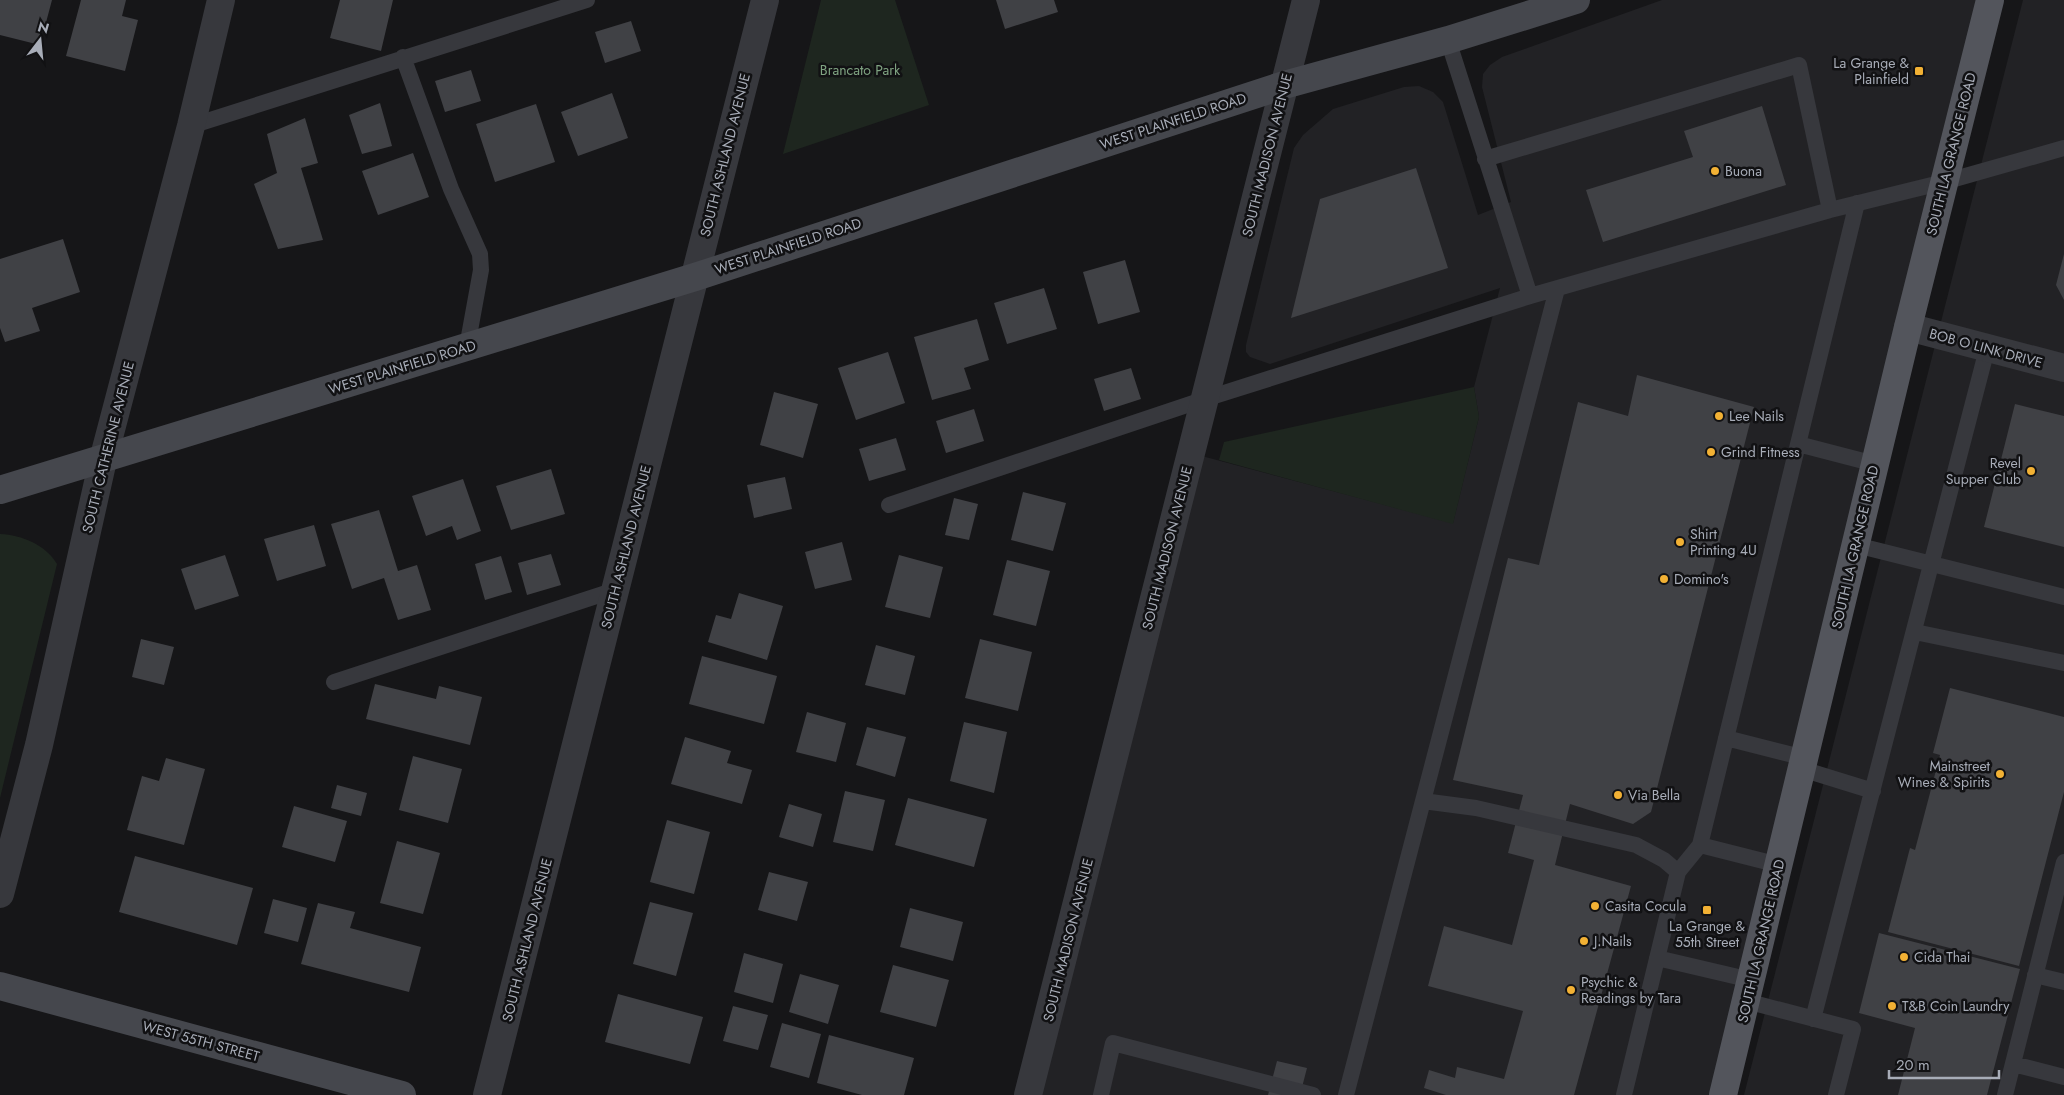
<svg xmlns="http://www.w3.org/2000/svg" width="2064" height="1095" viewBox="0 0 2064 1095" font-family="Jost,sans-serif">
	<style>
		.built { fill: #222225 }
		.green { fill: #1e261f }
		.building { fill: #404145 }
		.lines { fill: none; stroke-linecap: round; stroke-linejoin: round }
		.service { stroke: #37383d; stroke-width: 16 }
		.minor { stroke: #37383d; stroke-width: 28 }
		.secondary { stroke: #45474d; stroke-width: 28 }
		.primary { stroke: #53555c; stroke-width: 28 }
		.poi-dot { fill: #f2b134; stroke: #111113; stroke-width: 2 }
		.labels { text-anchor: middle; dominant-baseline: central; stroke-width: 5; stroke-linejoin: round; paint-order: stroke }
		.poi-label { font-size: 14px; fill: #a8adb8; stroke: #111113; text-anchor: start }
		.park-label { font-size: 14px; fill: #7fa381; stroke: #111113 }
		.street-label { font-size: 14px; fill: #a8adb8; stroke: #111113 }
	</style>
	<rect width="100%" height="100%" fill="#161618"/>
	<!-- built -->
	<path class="built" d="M1662,0H1979L1718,1095H1040L1198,455L1453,523L1479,417L1474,387L1500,288L1270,364L1250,357L1246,352V345L1294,148L1303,135L1333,109L1404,87L1419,86L1433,92L1443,102L1478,215L1511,202L1482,87L1483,74L1490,65L1502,57Z
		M2023,0H2064V1095H1744Z"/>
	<!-- green -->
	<path class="green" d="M821,0H895L929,105L783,154Z
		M1474,387L1479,417L1453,524L1219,460L1224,442Z
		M0,534C22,535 46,545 57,564L0,798Z"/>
	<!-- building -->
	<path class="building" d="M0,0H52L40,45L0,35Z
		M81,0H126L122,16L138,20L125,71L66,56Z
		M340,0H393L381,51L330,38Z
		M996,0H1054L1058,12L1005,29Z
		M631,21L641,51L605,63L595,32Z
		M471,70L481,101L445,112L435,81Z
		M612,93L628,138L578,156L561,112Z
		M380,103L392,146L362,154L349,115Z
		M536,104L555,162L495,182L476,124Z
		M1762,106L1786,185L1603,242L1586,190L1693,157L1684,131Z
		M305,118L318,163L301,168L323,240L278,249L254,184L277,173L267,134Z
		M413,153L429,197L378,215L362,171Z
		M1416,168L1448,268L1291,318L1320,199Z
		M63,239L80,292L32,308L40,331L5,342L0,328V259Z
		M2064,254V300L2056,285Z
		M1125,260L1140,312L1098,324L1083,272Z
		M1044,288L1057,329L1007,344L994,303Z
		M977,319L989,360L964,368L971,389L932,400L914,337Z
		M888,352L905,403L856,420L838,368Z
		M1131,368L1141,399L1104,411L1094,379Z
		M1637,375L1754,407L1651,812L1633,824L1570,804L1555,865L1631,886L1574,1095H1446L1424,1088L1429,1070L1455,1078L1457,1067L1504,1079L1523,1011L1428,986L1444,926L1512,945L1534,860L1508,853L1523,795L1453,780L1508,558L1539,565L1578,402L1628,416Z
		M774,392L818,404L803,458L760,445Z
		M2015,404L2064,416V547L1984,527Z
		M974,409L984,441L946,453L936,421Z
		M896,438L906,470L869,481L859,449Z
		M551,469L565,514L511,530L496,486Z
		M785,477L792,509L754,518L747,485Z
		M463,479L481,531L457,540L452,526L426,536L412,496Z
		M1023,492L1066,503L1053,551L1011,540Z
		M954,498L978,504L969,540L945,535Z
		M379,510L398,571L417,565L431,610L398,620L384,578L352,589L331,524Z
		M314,525L326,566L277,581L264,539Z
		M842,542L852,580L815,589L805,552Z
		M551,554L561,585L527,595L518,563Z
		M225,555L239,596L195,610L181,569Z
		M899,555L943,567L930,618L885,607Z
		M501,556L512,592L485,600L475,564Z
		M1007,560L1050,571L1036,626L993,615Z
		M739,593L783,606L767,660L708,642L716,615L731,619Z
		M141,639L174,647L164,685L132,677Z
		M980,639L1032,652L1018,711L965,698Z
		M876,645L915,656L905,695L865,685Z
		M702,656L777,676L764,724L689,704Z
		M375,684L436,699L439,686L482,697L470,745L366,719Z
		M1950,688L2064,717V792L2019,966L1888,932L1910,848L1915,850L1940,755L1933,753Z
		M807,712L846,723L836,762L796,752Z
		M964,722L1007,732L994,793L950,781Z
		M867,727L906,737L895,777L856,765Z
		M685,737L731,751L727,763L752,770L742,804L671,784Z
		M413,756L462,769L448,823L399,810Z
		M166,758L205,769L184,845L127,830L142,776L159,781Z
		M337,785L367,793L361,816L331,808Z
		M845,791L885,800L873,851L833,842Z
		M908,798L987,819L974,867L895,845Z
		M789,804L822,814L813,847L779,837Z
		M294,806L347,821L335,862L282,847Z
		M667,820L710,832L694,894L650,882Z
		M397,841L440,853L423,914L380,903Z
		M135,856L253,888L237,945L119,912Z
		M769,872L808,882L797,921L758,910Z
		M273,899L307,908L298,942L264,933Z
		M650,902L693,913L676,976L633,964Z
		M318,903L355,912L350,928L421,947L409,992L301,964Z
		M910,908L963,922L953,961L900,947Z
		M1879,933L2020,969L1987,1095H1898L1915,1028L1859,1013Z
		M744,953L783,964L773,1003L734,992Z
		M893,965L949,980L936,1027L880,1012Z
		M800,974L839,985L828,1024L789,1012Z
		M618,994L703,1017L690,1064L605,1042Z
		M733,1006L768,1015L758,1050L723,1041Z
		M782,1023L821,1034L809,1078L770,1067Z
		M829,1035L914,1058L904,1095H862L817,1083Z
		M1277,1061L1307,1068L1300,1095H1268Z"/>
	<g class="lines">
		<!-- service -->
		<path class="service" d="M1448,40L1530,296
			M403,57L451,189L480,254L481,270L467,347
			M191,126L587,0
			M1485,159L1799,65L1830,210
			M1798,444L1875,464
			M889,505L1205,399L1530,296L1830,210L1944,182L2064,148
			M1856,545L2064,597
			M1915,632L2064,663
			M334,682L615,590
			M1726,738L1805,758
			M1802,769L1873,791
			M1423,801L1476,808L1636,845L1664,860L1678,872
			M1700,845L1779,865
			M1657,958L1751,980
			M2035,975L2064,982
			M1746,1001L1853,1029L1836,1095
			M1813,1019L1987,349
			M2013,1064L2064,1077
			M1101,1095L1113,1043L1313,1095
			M1346,1095L1557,289
			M1624,1095L1678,872L1700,845L1857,203
			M2005,1095L2064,862"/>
		<!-- minor -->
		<path class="minor" d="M1908,327L2064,368
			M0,894L39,745L103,460L191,126L221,0
			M487,1095L765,0
			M1028,1095L1306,0"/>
		<!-- secondary -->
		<path class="secondary" d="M0,490L695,277L1284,85L1448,40L1576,0
			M0,986L402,1095"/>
		<!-- primary -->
		<path class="primary" d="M1723,1095L1908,327L1990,0"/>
	</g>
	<!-- markers -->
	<g class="poi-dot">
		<rect x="1914" y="66" width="10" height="10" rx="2.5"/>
		<circle cx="1715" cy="171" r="5"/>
		<circle cx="1719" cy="416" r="5"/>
		<circle cx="1711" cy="452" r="5"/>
		<circle cx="2031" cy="471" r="5"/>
		<circle cx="1680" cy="542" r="5"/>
		<circle cx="1664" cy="579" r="5"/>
		<circle cx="2000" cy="774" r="5"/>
		<circle cx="1618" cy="795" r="5"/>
		<circle cx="1595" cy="906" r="5"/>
		<rect x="1702" y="905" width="10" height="10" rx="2.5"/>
		<circle cx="1584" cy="941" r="5"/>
		<circle cx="1904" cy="957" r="5"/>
		<circle cx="1571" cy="990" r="5"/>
		<circle cx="1892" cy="1006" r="5"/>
	</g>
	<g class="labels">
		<!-- poi labels -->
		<g class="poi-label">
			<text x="1909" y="63" text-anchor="end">La Grange &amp;<tspan x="1909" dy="16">Plainfield</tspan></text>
			<text x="1725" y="171">Buona</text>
			<text x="1729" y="416">Lee Nails</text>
			<text x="1721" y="452">Grind Fitness</text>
			<text x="2021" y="463" text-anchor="end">Revel<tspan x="2021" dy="16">Supper Club</tspan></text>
			<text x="1690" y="534">Shirt<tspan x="1690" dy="16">Printing 4U</tspan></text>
			<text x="1674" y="579">Domino's</text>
			<text x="1990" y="766" text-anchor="end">Mainstreet<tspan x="1990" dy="16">Wines &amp; Spirits</tspan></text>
			<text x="1628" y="795">Via Bella</text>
			<text x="1605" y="906">Casita Cocula</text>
			<text x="1707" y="926" text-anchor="middle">La Grange &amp;<tspan x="1707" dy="16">55th Street</tspan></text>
			<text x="1594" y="941">J.Nails</text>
			<text x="1914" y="957">Cida Thai</text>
			<text x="1581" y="982">Psychic &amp;<tspan x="1581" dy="16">Readings by Tara</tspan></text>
			<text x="1902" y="1006">T&amp;B Coin Laundry</text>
		</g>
		<!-- park labels -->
		<g class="park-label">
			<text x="860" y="70">Brancato Park</text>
		</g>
		<!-- street labels -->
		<g class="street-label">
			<text transform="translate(1173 121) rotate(-18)">WEST PLAINFIELD ROAD</text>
			<text transform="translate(1951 154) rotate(-76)">SOUTH LA GRANGE ROAD</text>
			<text transform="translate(725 155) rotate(-76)">SOUTH ASHLAND AVENUE</text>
			<text transform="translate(1267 155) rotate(-76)">SOUTH MADISON AVENUE</text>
			<text transform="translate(788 246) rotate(-18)">WEST PLAINFIELD ROAD</text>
			<text transform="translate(1986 348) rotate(15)">BOB O LINK DRIVE</text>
			<text transform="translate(402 367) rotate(-17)">WEST PLAINFIELD ROAD</text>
			<text transform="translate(108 447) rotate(-76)">SOUTH CATHERINE AVENUE</text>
			<text transform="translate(626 547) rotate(-76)">SOUTH ASHLAND AVENUE</text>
			<text transform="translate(1855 547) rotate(-77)">SOUTH LA GRANGE ROAD</text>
			<text transform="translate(1167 548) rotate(-76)">SOUTH MADISON AVENUE</text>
			<text transform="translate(527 940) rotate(-76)">SOUTH ASHLAND AVENUE</text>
			<text transform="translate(1068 940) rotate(-76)">SOUTH MADISON AVENUE</text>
			<text transform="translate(1761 941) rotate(-77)">SOUTH LA GRANGE ROAD</text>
			<text transform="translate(201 1041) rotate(15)">WEST 55TH STREET</text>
		</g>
	</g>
	<!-- north arrow -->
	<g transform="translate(40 40) rotate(16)" stroke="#111113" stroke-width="4" paint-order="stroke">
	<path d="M0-4L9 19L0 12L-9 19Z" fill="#a8adb8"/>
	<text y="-8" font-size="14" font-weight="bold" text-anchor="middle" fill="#a8adb8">N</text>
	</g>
	<!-- scale -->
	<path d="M1889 1070v8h110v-8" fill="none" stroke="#a8adb8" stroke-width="2.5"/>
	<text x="1896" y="1070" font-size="15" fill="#a8adb8" stroke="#111113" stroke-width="4" paint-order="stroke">20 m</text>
</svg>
